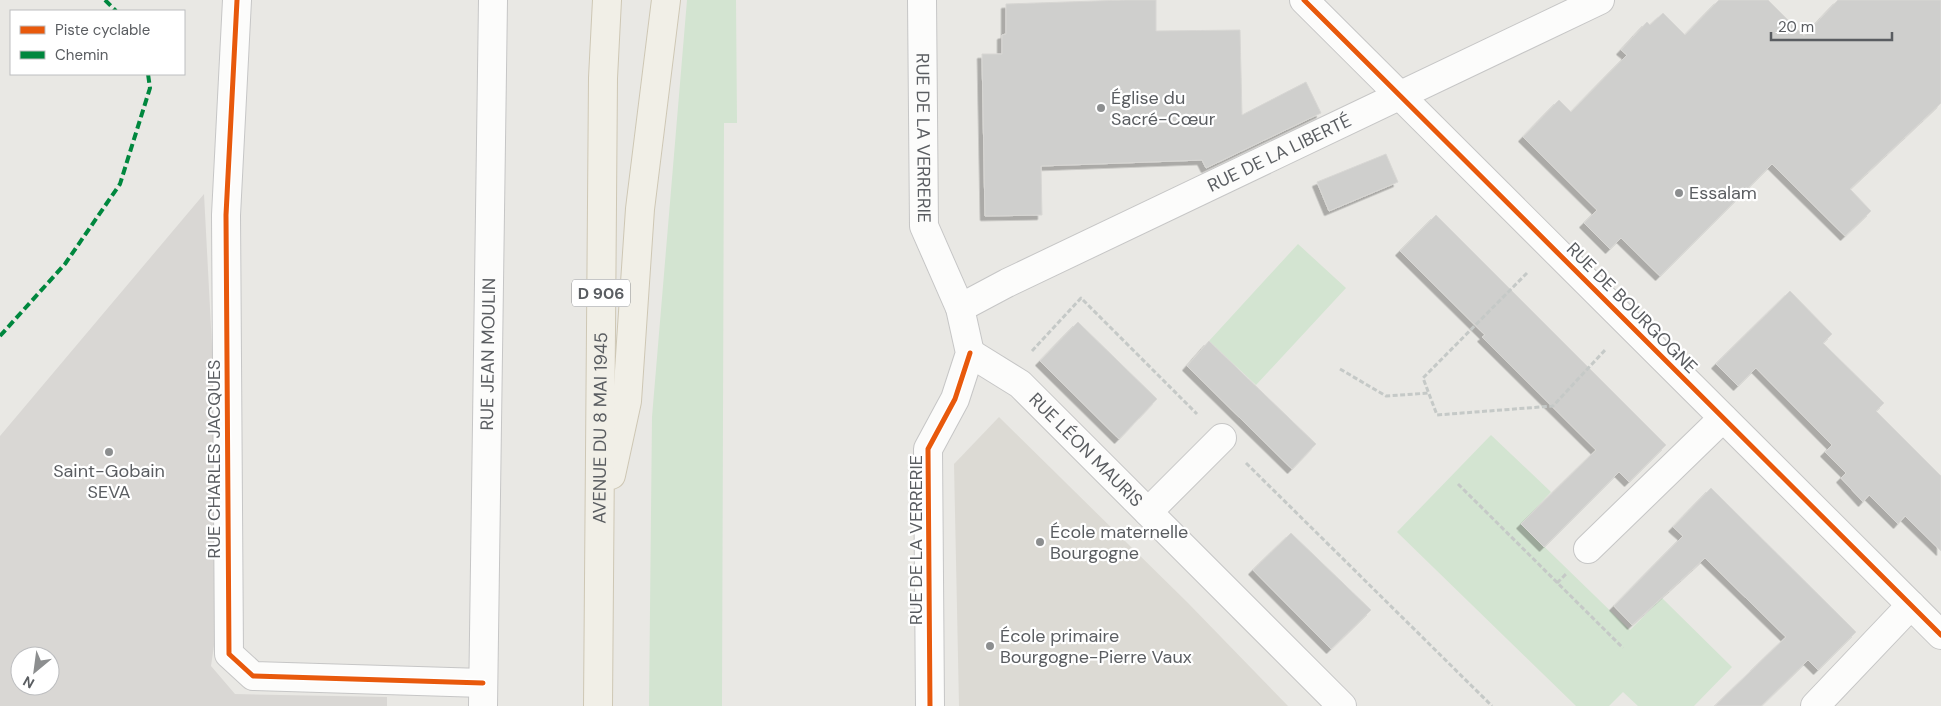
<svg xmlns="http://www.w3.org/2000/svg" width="1941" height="706" viewBox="0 0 1941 706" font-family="'DM Sans',sans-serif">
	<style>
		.industrial { fill: #d9d7d4; fill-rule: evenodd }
		.education { fill: #dcdad4 }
		.green { fill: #d3e4d1 }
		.building { fill: #cfcfcd; stroke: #d8d7d4; filter: url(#shadow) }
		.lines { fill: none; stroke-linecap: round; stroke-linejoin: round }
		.minor-casing { stroke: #c6c6c6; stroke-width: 30 }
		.major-casing { stroke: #cec7b4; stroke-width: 30 }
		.path { stroke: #c5c9c7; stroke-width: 3; stroke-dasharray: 5 2.5; stroke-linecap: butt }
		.minor { stroke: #fcfcfb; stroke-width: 28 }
		.major { stroke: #f1efe7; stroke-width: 28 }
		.quiet { stroke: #00873e; stroke-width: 4; stroke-dasharray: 8 4; stroke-linecap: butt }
		.cycleway-casing { stroke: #fff; stroke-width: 8 }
		.cycleway { stroke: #e8590c; stroke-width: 5 }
		.poi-dot { fill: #8c8e8f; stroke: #fff; stroke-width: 2 }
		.labels { text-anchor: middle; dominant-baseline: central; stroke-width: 4.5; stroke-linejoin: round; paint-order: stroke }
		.shield { fill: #fff; stroke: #8c8e90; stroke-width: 1 }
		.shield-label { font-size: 16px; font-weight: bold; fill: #5a5d61 }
		.poi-label { font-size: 18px; fill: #5a5d61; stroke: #fff; text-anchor: start }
		.street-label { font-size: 18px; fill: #5a5d61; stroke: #fff }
	</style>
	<defs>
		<filter id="shadow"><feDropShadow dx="-4.5" dy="4.5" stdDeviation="0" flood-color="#0004"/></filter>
	</defs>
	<rect width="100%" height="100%" fill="#e9e8e4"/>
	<!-- industrial -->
	<path class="industrial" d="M204,194L218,460V618L211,666L235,694L387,697V706H0V436ZM20,656H50V686H20Z"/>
	<!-- education -->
	<path class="education" d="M999,417L1188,603L1288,706H959L954,464Z"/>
	<!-- green -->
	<path class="green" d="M687,0H736L737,123H724L722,706H649L652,417Z
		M1298,244L1346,288L1256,385L1209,341Z
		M1491,435L1551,492L1521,524L1630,630L1662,598L1732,667L1694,706H1638L1623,692L1609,706H1576L1397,532Z"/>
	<!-- building -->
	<path class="building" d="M1125,0H1156V31L1240,30L1242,115L1306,82L1321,113L1206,168L1202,160L1041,166L1042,215L985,216L982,54H1002V35L1006,34V4Z
		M1719,0H1768L1804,36L1838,0H1941V103L1850,189L1871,211L1845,236L1772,164L1660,276L1621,238L1610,249L1584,223L1597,210L1523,137L1559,100L1571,112L1627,55L1621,50L1647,22L1650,25L1663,13L1685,35Z
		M1386,154L1398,182L1329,211L1317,182Z
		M1436,215L1666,445L1629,482L1619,472L1544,547L1521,524L1596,450L1482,337L1485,335L1400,251Z
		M1790,291L1832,334L1823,343L1884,403L1876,411L1941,476V551L1905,516L1898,524L1869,495L1863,502L1841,478L1846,473L1825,452L1832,445L1756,368L1738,386L1716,364Z
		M1078,322L1157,399L1119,439L1040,361Z
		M1209,341L1316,444L1292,469L1187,366Z
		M1711,488L1856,632L1818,670L1808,660L1761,706H1715L1786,637L1705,558L1632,625L1614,606L1683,536L1673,527Z
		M1291,533L1371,610L1331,649L1253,570Z"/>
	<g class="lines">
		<defs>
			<g id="minor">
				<path d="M237,0L226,215L229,654L253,676L483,683"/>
				<path id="s1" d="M922,0L924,226L960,308L970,353L955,399L928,449L930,706"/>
				<path d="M1304,0L1941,635"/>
				<path id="s2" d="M960,308L1007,283L1600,0"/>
				<path id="s3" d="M970,353L1020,384L1342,706"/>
				<path d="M1148,512L1222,438"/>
				<path d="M1588,549L1723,418"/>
				<path id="s4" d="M483,706L493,0"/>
				<path d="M1815,706L1911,605"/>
			</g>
			<g id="major">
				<path d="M611,475L627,401L640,209L666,0"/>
				<path id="s5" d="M598,706L603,78L607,0"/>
			</g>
		</defs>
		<!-- minor casing -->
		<use href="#minor" class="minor-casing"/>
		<!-- major casing -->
		<use href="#major" class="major-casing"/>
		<!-- path -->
		<path class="path" d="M1527,273L1423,378L1437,415L1553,406L1606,349
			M1032,351L1081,298L1197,414
			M1340,369L1386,396L1429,393
			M1246,463L1492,706
			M1458,484L1623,648
			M1557,583L1566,574"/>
		<!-- minor -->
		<use href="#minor" class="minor"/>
		<!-- major -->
		<use href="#major" class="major"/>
		<!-- quiet -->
		<path class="quiet" d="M105,0L116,11
			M0,336L65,264L120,184L150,88L148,74"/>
		<defs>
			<path id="cycleway" d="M237,0L226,215L229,654L253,676L483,683
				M1304,0L1941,635
				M930,706L928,449L955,399L970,353"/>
		</defs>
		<!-- cycleway casing -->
		<use href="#cycleway" class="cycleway-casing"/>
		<!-- cycleway -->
		<use href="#cycleway" class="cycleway"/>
	</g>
	<!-- markers -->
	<g class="poi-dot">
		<circle cx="1101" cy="108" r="5"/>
		<circle cx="1679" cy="193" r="5"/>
		<circle cx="109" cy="452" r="5"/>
		<circle cx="1040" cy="542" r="5"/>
		<circle cx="990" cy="646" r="5"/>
	</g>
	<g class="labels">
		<!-- shield labels -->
		<rect class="shield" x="572" y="279.5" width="58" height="27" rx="4"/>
		<g class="shield-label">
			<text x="601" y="293">D 906</text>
		</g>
		<!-- poi labels -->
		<g class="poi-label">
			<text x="1111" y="98">Église du<tspan x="1111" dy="21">Sacré-Cœur</tspan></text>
			<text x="1689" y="193">Essalam</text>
			<text x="109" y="471" text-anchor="middle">Saint-Gobain<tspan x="109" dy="21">SEVA</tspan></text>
			<text x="1050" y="532">École maternelle<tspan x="1050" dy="21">Bourgogne</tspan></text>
			<text x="1000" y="636">École primaire<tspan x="1000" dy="21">Bourgogne-Pierre Vaux</tspan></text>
		</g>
		<!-- street labels -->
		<g class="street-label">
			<text stroke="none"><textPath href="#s1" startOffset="138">RUE DE LA VERRERIE</textPath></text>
			<text stroke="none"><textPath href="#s2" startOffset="355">RUE DE LA LIBERTÉ</textPath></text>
			<text transform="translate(1632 308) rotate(45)">RUE DE BOURGOGNE</text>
			<text stroke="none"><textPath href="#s4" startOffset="352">RUE JEAN MOULIN</textPath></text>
			<text stroke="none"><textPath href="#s5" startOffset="278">AVENUE DU 8 MAI 1945</textPath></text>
			<text stroke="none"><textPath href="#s3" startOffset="152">RUE LÉON MAURIS</textPath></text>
			<text transform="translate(214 459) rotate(-90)">RUE CHARLES JACQUES</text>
			<text transform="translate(916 540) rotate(-90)">RUE DE LA VERRERIE</text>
		</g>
	</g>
	<!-- legend -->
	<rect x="10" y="10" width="175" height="65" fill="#ffffff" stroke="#bdbec0"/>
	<rect x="20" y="26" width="25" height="8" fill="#e8590c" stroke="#bdbec0"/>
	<text x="55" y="35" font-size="15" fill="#5a5d61">Piste cyclable</text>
	<rect x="20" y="51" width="25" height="8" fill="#00873e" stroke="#bdbec0"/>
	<text x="55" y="60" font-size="15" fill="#5a5d61">Chemin</text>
	<!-- north arrow -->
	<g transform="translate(35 671) rotate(209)"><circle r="24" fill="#ffffff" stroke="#bdbec0"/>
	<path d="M0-4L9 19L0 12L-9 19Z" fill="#8c8e8f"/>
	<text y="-8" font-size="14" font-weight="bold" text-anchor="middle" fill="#5a5d61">N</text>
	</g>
	<!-- scale -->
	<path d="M1771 32v8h121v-8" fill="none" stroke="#5a5d61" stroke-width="2.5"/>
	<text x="1778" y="32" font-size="15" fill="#5a5d61" stroke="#ffffff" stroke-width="4" paint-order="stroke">20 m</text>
</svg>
